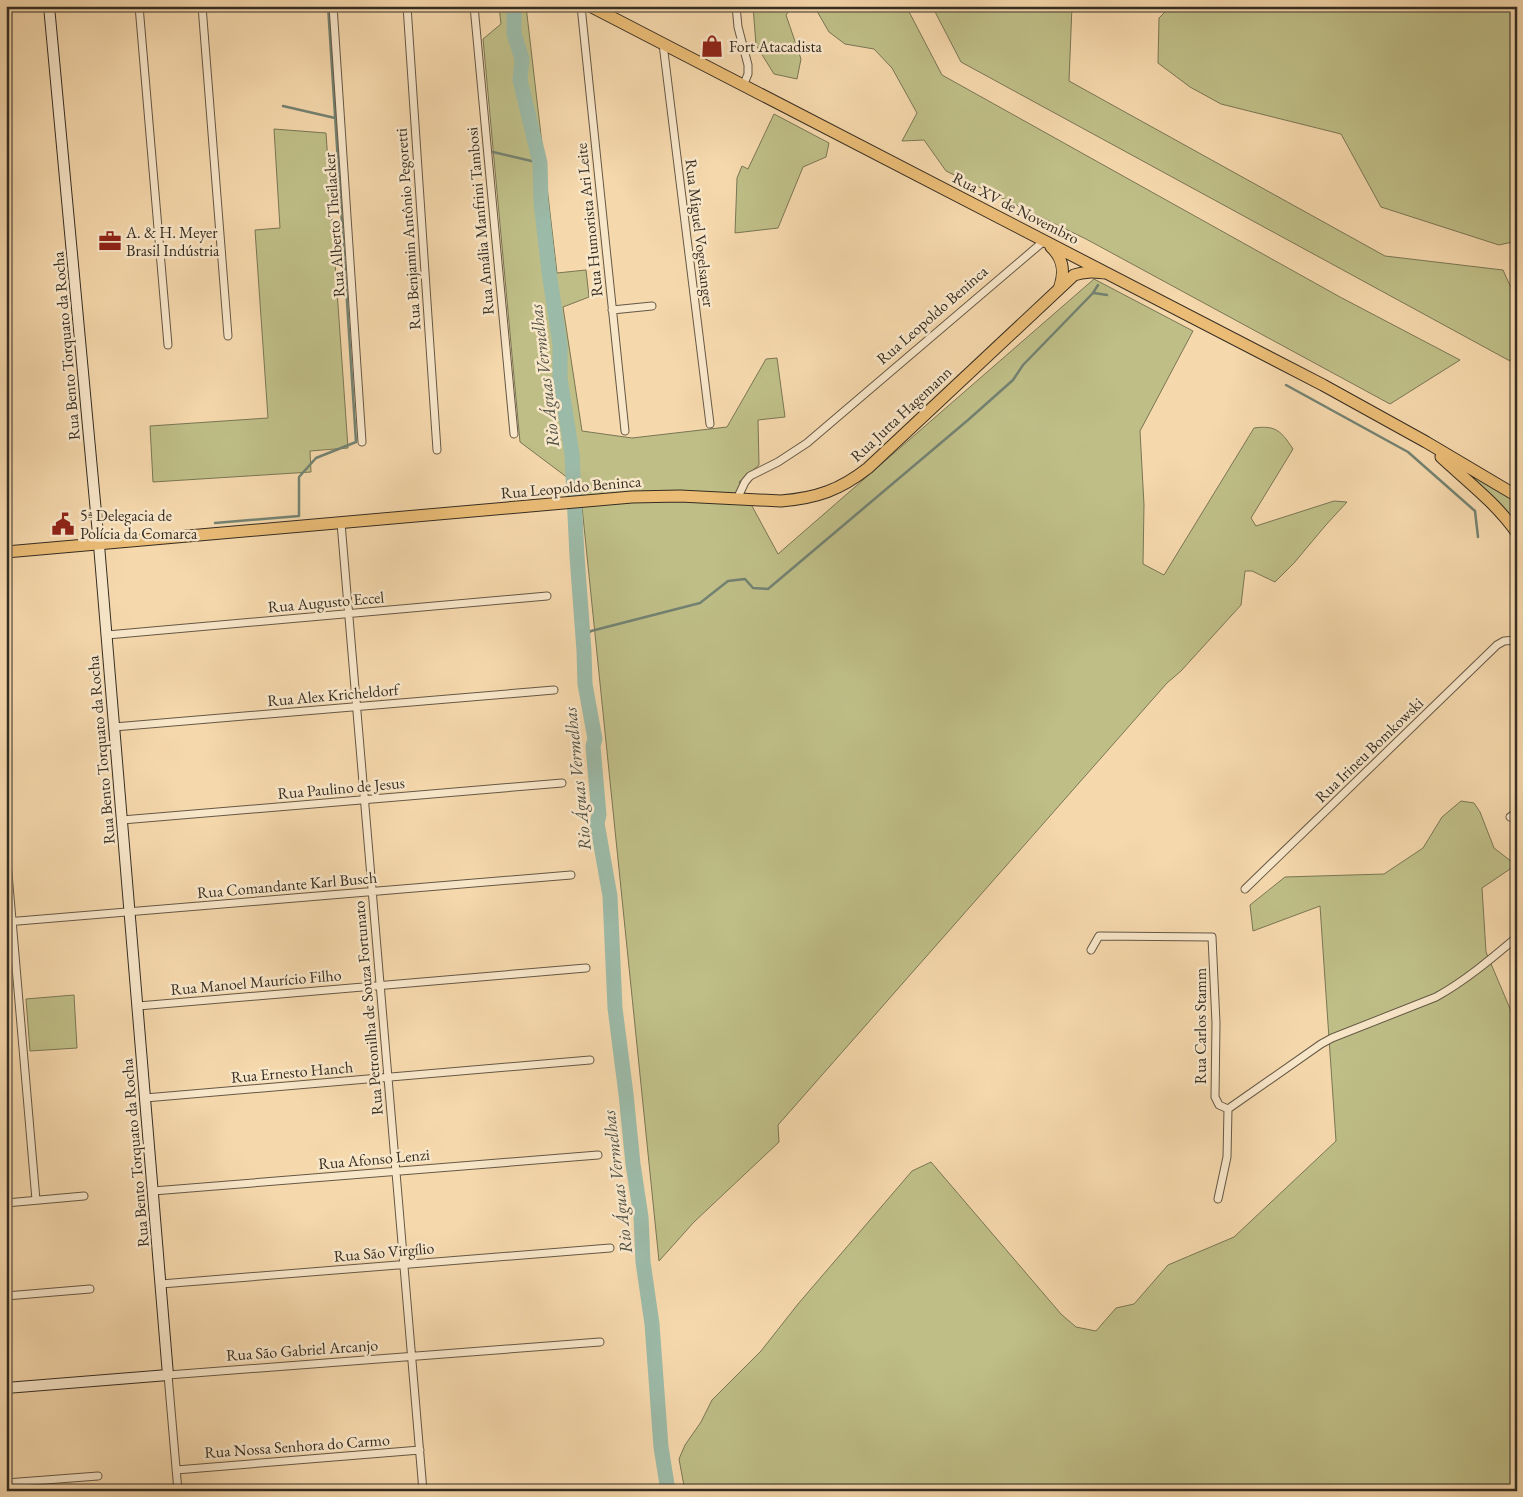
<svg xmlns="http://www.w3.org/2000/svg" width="1523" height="1497" viewBox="0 0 1523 1497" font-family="'EB Garamond',serif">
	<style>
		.green { fill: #bfbe87; stroke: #7a7654 }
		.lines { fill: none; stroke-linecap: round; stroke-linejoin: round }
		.stream { stroke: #738272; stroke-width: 2.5 }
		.river { stroke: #9cbaa8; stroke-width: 15 }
		.street-casing { stroke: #655844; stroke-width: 9 }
		.secondary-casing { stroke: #352d22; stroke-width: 12 }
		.primary-casing { stroke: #352d22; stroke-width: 13 }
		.street { stroke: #f8e6c9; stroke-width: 7 }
		.secondary { stroke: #f8e6c9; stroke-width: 10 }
		.primary { stroke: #eabc76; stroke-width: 11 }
		.labels { text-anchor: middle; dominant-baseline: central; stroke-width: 5; stroke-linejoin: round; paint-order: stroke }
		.poi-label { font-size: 16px; fill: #352d22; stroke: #f8e6c9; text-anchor: start }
		.street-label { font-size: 16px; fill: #352d22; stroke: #f8e6c9 }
		.water-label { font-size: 18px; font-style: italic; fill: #4f5044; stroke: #f8e6c9 }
	</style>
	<rect width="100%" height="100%" fill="#f5d8ac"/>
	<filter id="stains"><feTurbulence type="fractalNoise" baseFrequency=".004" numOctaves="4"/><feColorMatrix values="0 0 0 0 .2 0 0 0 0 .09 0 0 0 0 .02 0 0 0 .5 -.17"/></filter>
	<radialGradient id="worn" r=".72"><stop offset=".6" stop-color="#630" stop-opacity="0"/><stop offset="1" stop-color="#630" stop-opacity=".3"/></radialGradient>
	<!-- green -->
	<path class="green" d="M499,6H526L557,273L586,270L589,297L563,307L582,431L632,438L727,427L766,359L777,358L785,417L758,420L759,465L739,482L778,554L1094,279L1193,331L1140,431L1144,505L1143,564L1164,575L1254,428C1276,425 1281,431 1293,449L1251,518L1256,526L1334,501L1347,502L1325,526L1294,563L1275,582L1252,571H1245L1241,605L1181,671L1167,683L778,1125L779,1142L694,1222L659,1261L580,487L520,442L483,39L501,24Z
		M753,6H793L786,15L801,59L797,79L774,74L756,45Z
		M814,6H906L942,75L1340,297L1460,360L1390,404L1086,239L946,171L924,140L902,141L917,113L892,68L874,49L845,44L829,32Z
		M932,6H1072L1069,81L1385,256L1503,270L1517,301V349L1510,361L961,62Z
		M1171,6H1517V241L1499,245L1381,207L1341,134L1221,104L1190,87L1158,63L1159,18Z
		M774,114L829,143L826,157L803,167L778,228L735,233L737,178L742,166L748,169Z
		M274,129L326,133L348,448L310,451L311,472L153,482L150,426L268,418L255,230L280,228Z
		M1467,474H1469L1517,502V525Z
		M1461,801L1474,803L1480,812L1494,848L1516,865L1482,888L1486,952L1514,1018L1517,1017V1491H685L679,1459L685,1445L701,1422L712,1400L761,1351L798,1304L912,1171L931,1162L1061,1314L1076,1327L1096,1331L1116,1308L1134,1304L1168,1265L1234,1237L1336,1141L1320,906L1253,931L1250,905L1285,877L1384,874L1423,848L1442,817Z
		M74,995L77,1048L30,1051L26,999Z"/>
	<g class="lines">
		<!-- stream -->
		<path class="stream" d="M283,106L335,118
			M493,152L540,163
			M1094,293L1107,295
			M1286,385L1408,452L1475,511L1478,537
			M215,523L299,516V477L316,458L356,442L328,6
			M583,638L591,631L700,603L728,581L745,579L753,588L768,589L968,420L1013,380L1023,365L1093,293L1098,285"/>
		<!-- river -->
		<path class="river" d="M514,6V34L522,59L520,80L540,163L541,202L549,272L560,345V378L572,454L577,556L584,651L585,684L595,739L593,746L599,815L597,823L610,896L615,1008L626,1094L633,1164L641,1217L643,1262L652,1324L661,1447L668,1491"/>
		<defs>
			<path id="street" d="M139,6L168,345
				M202,6L228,336
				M333,6L362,442
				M407,6L437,450
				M474,6L514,434
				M581,6L625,431
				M736,6L738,27L748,65V74L743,86
				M663,44L710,424
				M612,310L652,306
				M737,499L745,482L750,476L778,462L807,443L1044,241
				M341,523L423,1491
				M107,635L547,596
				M114,727L554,690
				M1510,817L1517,812
				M122,820L562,783
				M6,850L36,1200
				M1245,889L1497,645L1504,641L1517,640
				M6,922L571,875
				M1091,950L1099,936L1212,937L1216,1023L1215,1097L1219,1105L1228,1109L1321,1044L1332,1038L1436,997C1465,981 1491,959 1517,937
				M138,1006L586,968
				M145,1098L590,1060
				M153,1191L598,1155
				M1218,1199L1227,1157L1228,1109
				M6,1203L84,1196
				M161,1284L610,1248
				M6,1296L90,1289
				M176,1470L420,1450
				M6,1483L98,1476
				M178,1491L168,1375L600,1342"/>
			<path id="secondary" d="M6,1388L168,1375L99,545L49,6"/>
			<path id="primary" d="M590,6L1323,385L1426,442L1517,496
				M1051,247C1064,259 1065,273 1059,289
				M1441,457C1467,481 1497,504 1517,533
				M6,552L632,497L680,496L781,501C817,498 840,490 868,468L1074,275C1085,271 1094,272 1105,273"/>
		</defs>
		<!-- street casing -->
		<use href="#street" class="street-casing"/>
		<!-- secondary casing -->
		<use href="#secondary" class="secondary-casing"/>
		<!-- primary casing -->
		<use href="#primary" class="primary-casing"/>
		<!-- street -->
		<use href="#street" class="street"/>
		<!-- secondary -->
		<use href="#secondary" class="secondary"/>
		<!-- primary -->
		<use href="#primary" class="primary"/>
	</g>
	<!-- icons -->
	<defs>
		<symbol id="shop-bare" viewBox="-9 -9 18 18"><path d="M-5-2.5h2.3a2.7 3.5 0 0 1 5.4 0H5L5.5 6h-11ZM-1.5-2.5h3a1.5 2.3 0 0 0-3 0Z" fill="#8f2418" stroke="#f8e6c9" stroke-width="2.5" paint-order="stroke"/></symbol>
		<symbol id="office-bare" viewBox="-9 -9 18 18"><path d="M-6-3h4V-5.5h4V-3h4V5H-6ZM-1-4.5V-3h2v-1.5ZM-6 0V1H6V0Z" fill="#8f2418" stroke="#f8e6c9" stroke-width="2.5" paint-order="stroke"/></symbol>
		<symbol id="civic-bare" viewBox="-9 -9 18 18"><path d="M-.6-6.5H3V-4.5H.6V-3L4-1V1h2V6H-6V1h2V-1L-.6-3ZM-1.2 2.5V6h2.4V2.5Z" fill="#8f2418" stroke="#f8e6c9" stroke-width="2.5" paint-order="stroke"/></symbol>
	</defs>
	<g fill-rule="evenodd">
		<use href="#shop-bare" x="696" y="30" width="32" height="32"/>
		<use href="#office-bare" x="94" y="225" width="32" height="32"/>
		<use href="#civic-bare" x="47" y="508" width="32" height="32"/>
	</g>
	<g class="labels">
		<!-- poi labels -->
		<g class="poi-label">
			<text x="729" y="46">Fort Atacadista</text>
			<text x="126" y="232">A. &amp; H. Meyer<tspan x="126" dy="18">Brasil Indústria</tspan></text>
			<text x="80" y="515">5ª Delegacia de<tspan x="80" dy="18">Polícia da Comarca</tspan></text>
		</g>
		<!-- street labels -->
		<g class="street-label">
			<text transform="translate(1016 208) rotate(27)">Rua XV de Novembro</text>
			<text transform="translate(589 220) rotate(-96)">Rua Humorista Ari Leite</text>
			<text transform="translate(480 221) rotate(-95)">Rua Amália Manfrini Tambosi</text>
			<text transform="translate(334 225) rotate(-94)">Rua Alberto Theilacker</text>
			<text transform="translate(408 229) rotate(-94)">Rua Benjamin Antônio Pegoretti</text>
			<text transform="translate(700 233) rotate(83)">Rua Miguel Vogelsanger</text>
			<text transform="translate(932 315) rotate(-41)">Rua Leopoldo Beninca</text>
			<text transform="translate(66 346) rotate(-95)">Rua Bento Torquato da Rocha</text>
			<text transform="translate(901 414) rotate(-43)">Rua Jutta Hagemann</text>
			<text transform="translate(571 487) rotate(-5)">Rua Leopoldo Beninca</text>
			<text transform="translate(326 602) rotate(-5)">Rua Augusto Eccel</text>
			<text transform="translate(333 695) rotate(-5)">Rua Alex Kricheldorf</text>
			<text transform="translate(101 750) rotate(-95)">Rua Bento Torquato da Rocha</text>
			<text transform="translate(1369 750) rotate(-44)">Rua Irineu Bomkowski</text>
			<text transform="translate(341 788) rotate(-5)">Rua Paulino de Jesus</text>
			<text transform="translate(287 885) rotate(-5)">Rua Comandante Karl Busch</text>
			<text transform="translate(256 982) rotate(-5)">Rua Manoel Maurício Filho</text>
			<text transform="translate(368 1008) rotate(-95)">Rua Petronilha de Souza Fortunato</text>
			<text transform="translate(1200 1026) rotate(-90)">Rua Carlos Stamm</text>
			<text transform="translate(292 1072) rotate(-5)">Rua Ernesto Hanch</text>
			<text transform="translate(135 1153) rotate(-95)">Rua Bento Torquato da Rocha</text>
			<text transform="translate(374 1159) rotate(-5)">Rua Afonso Lenzi</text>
			<text transform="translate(384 1252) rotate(-5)">Rua São Virgílio</text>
			<text transform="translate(302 1350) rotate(-4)">Rua São Gabriel Arcanjo</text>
			<text transform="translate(297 1446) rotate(-4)">Rua Nossa Senhora do Carmo</text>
		</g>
		<!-- water labels -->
		<g class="water-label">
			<text transform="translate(544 376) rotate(-97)">Rio Águas Vermelhas</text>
			<text transform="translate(577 779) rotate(-96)">Rio Águas Vermelhas</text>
			<text transform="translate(617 1182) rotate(-97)">Rio Águas Vermelhas</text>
		</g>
	</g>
	<!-- margin -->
	<rect width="1523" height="1497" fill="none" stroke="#f5d8ac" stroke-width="25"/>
	<rect x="8" y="8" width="1508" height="1482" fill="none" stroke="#352d22" stroke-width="2.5"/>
	<rect x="12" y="12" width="1498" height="1472" fill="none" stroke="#352d22"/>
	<rect width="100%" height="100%" filter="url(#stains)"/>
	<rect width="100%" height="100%" fill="url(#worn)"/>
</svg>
